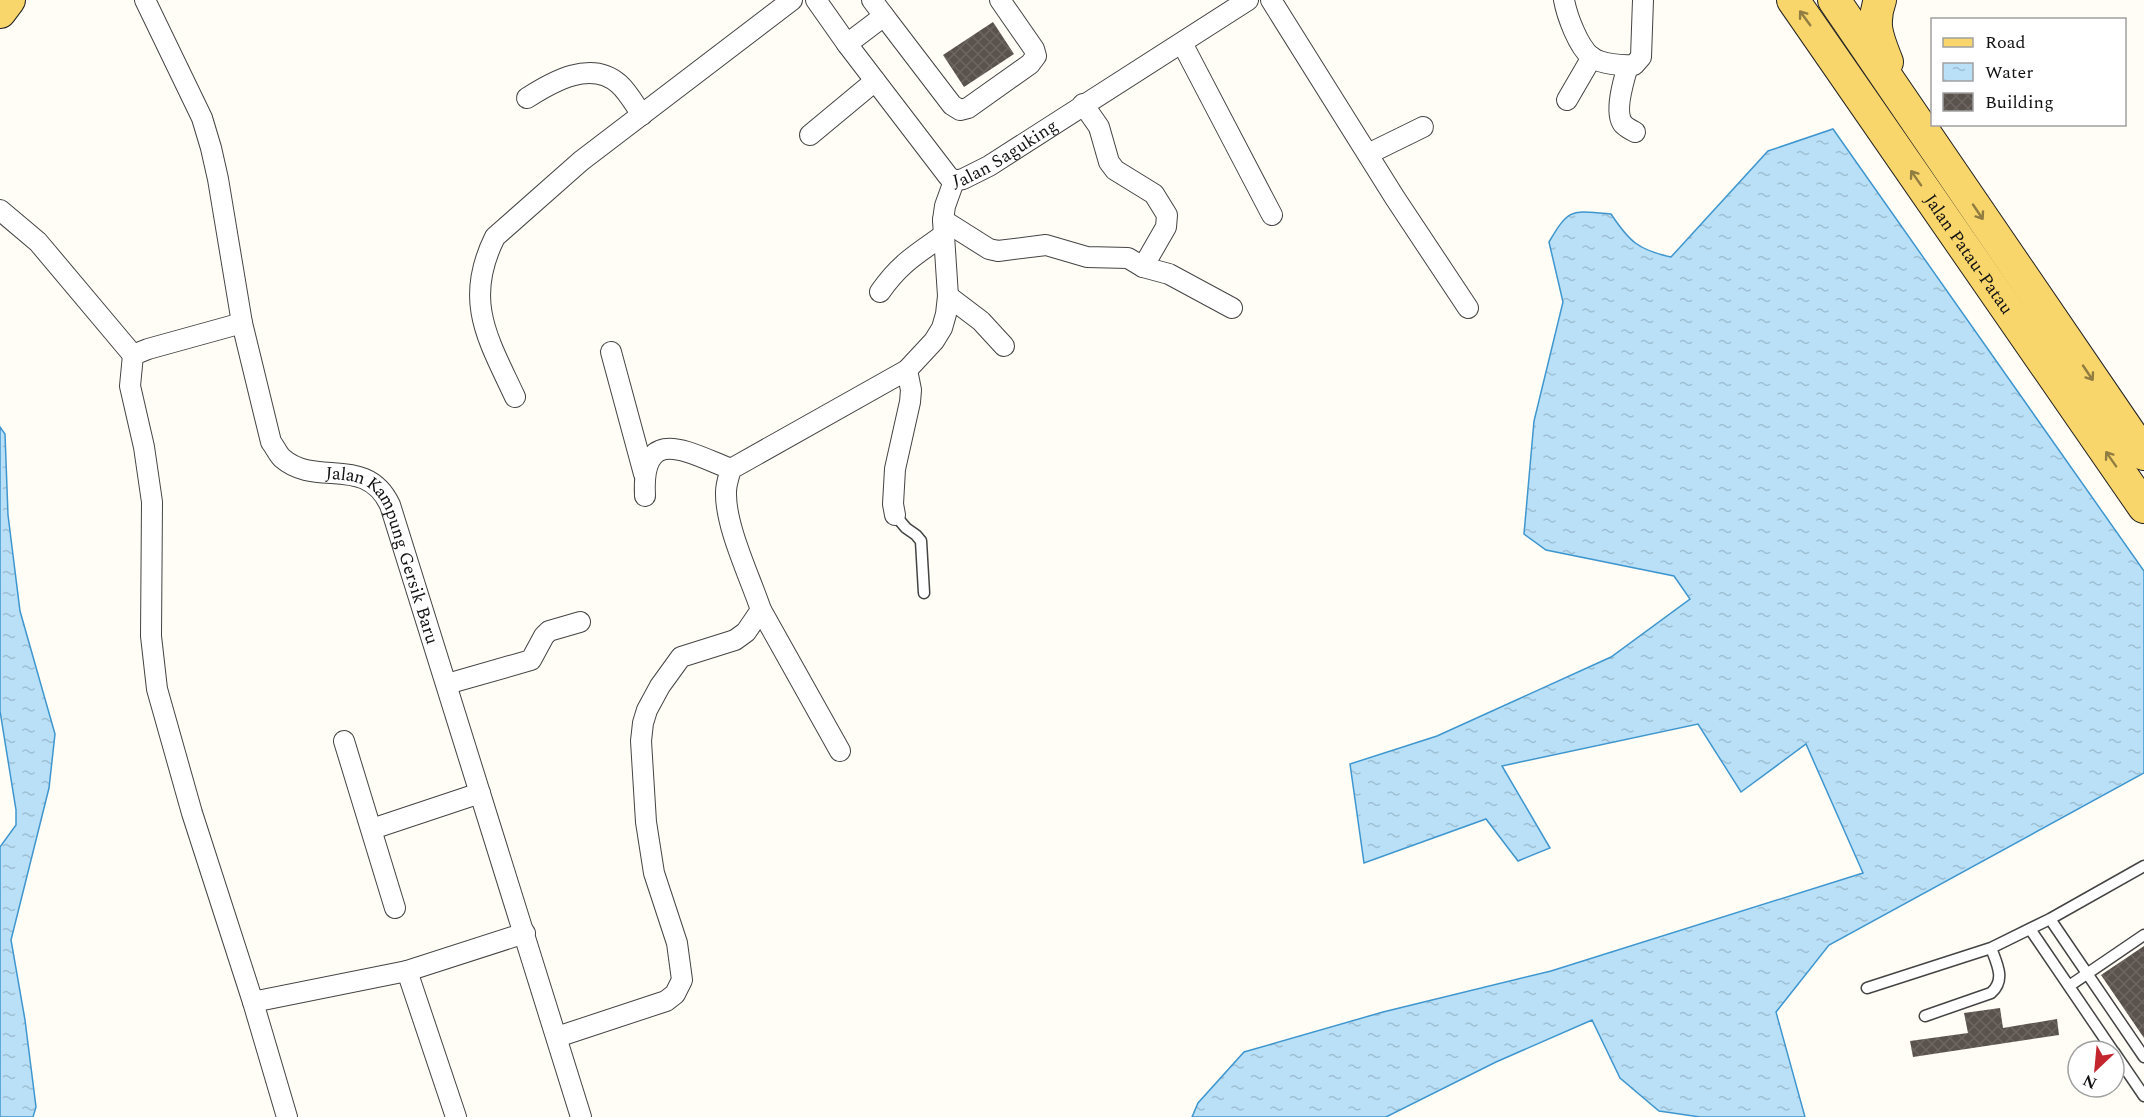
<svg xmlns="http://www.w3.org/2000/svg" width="2144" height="1117" viewBox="0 0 2144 1117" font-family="Spectral,serif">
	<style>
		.water { fill: url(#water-ripples); stroke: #3f96cf; stroke-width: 1.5 }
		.building { fill: url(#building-cross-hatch) }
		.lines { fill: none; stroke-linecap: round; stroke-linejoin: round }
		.lane-casing { stroke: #444; stroke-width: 13 }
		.street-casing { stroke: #444; stroke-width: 22 }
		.primary-casing { stroke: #222; stroke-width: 34 }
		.lane { stroke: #fff; stroke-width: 10 }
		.street { stroke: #fff; stroke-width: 20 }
		.primary { stroke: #f9d66b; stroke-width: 32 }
		.oneway { stroke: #917d42 }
		.labels { text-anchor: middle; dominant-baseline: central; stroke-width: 6; stroke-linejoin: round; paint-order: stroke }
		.street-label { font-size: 18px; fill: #111; stroke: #fff }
	</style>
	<defs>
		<pattern id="water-ripples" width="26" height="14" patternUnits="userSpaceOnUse" patternTransform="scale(1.5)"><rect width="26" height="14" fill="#b9e0f7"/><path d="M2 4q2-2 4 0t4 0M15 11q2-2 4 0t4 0" fill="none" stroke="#9ebfd3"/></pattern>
		<pattern id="building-cross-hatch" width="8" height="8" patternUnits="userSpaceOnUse" patternTransform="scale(1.5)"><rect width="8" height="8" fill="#5a524d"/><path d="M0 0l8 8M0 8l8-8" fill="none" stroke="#6d6662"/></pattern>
	</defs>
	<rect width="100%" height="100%" fill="#fffdf5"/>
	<!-- water -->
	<path class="water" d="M1833,129L2144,571V773L1829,945L1776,1012L1805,1117H1700L1659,1111L1620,1078L1592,1020L1496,1062L1386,1117H1192L1198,1103L1244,1052L1383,1012L1551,971L1863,873L1806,744L1741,792L1698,724L1502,766L1550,848L1518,861L1486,819L1364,863L1350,764L1437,736L1611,657L1690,599L1674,576L1546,550L1524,534L1534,421L1563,302L1549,242C1570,206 1572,211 1611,214C1629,241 1638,250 1671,257L1768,151Z
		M0,427L5,434L8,515L20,611L55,734L49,788L11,940L25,1020L36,1107L33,1117H0V847L16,825V810L0,711Z"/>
	<!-- building -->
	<path class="building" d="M993,22L1014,54L964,87L943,55Z
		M2144,946V1038L2101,975Z
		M2000,1008L2003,1028L2057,1019L2059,1035L1913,1057L1910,1041L1968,1033L1964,1013Z"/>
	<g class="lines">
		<defs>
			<path id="lane" d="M895,515L906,528L916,535L921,541L924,593
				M2050,919L2144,1057
				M2030,929L2113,1051
				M2069,986L2144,935
				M1867,988L1991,948
				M1925,1016L1991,993C2006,980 1997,964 1991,948L2050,919L2144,866
				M2114,1052L2144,1096"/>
			<g id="street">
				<path id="s1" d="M145,0L202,118L211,148L218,179L242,323L271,442C275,447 278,454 282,458C316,488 366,454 390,505L581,1117"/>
				<path d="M816,0L847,44L948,176L954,181"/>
				<path d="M872,0L884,16"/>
				<path d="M1271,0L1395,198L1468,308"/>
				<path d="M1564,0C1567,16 1578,46 1591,57C1601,64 1622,66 1634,65L1641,57L1643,0"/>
				<path d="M1182,43L1272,215"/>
				<path d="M847,44L884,16L952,105L960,110L968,108L1030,64L1036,56L1034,49L1000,0"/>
				<path d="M1628,66C1624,79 1614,112 1623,124C1626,127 1631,130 1635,132"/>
				<path d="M527,98C552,82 591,59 619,84C628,92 635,105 642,115"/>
				<path d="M1567,100L1592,57"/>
				<path d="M1083,104L1099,127L1109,162L1115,170L1154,194L1167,215L1166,227L1143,267"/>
				<path d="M810,135L875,81"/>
				<path d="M1368,154L1423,127"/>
				<path id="s2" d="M954,181L963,179L989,166L1248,0"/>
				<path d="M0,210L38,242L133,355"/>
				<path d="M943,220L989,249L998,251L1046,245L1087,257L1128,258L1143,267L1169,274L1232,308"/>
				<path d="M880,292C900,263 917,254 945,234"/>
				<path d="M948,296L981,321L1004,346"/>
				<path d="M242,323L148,349L133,355L130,386L144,447L152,502L151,636L157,689L192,813L253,1002L407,971L525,933"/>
				<path d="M611,352L644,474"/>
				<path d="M515,397C488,339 463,301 495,237L581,161L792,0"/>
				<path d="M645,496C641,422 689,453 731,469"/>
				<path d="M895,515L893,504L895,469L910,402L911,390L907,370"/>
				<path d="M761,610L840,751"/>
				<path d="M447,684L531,660L544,636L549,631L580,622"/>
				<path d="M344,741L395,908"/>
				<path d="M372,829L480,793"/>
				<path d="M407,971L456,1117"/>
				<path d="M253,1002L287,1117"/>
				<path d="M557,1037L666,1001L675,994L682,980L677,943L654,873L646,822L641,741L643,723L647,710L660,686L681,657L735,640L746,632L761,610C750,577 725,526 726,492C726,484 729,476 731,469L907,370L934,341L942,328L946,314L948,296L943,220L945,206L954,181"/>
			</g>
			<g id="primary">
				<path id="s3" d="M1793,0L2144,507"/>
				<path d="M1834,0L2144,454"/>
				<path d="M1880,0C1871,25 1878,39 1887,62"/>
				<path d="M0,12L9,0"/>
			</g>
		</defs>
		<!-- lane casing -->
		<use href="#lane" class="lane-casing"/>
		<!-- street casing -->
		<use href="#street" class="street-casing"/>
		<!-- primary casing -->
		<use href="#primary" class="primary-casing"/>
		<!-- lane -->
		<use href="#lane" class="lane"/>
		<!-- street -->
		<use href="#street" class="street"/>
		<!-- primary -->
		<use href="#primary" class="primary"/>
	</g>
	<!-- one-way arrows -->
	<defs><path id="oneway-shaft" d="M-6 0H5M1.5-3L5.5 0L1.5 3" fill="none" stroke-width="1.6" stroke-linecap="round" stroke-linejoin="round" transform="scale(1.5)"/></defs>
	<g class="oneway">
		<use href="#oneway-shaft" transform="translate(1805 18) rotate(-126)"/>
		<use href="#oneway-shaft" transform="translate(1916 178) rotate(-125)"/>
		<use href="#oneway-shaft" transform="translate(1978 212) rotate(56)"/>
		<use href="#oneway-shaft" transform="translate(2088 373) rotate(56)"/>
		<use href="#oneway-shaft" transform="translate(2111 459) rotate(-125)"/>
	</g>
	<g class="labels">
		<!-- street labels -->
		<g class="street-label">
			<text stroke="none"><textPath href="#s2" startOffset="58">Jalan Saguking</textPath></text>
			<text stroke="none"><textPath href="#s3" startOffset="309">Jalan Patau-Patau</textPath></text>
			<text stroke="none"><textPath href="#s1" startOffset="640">Jalan Kampung Gersik Baru</textPath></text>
		</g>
	</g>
	<!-- legend -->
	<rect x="1931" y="18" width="195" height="108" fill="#ffffff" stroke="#a0a0a0" stroke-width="1.5"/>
	<rect x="1943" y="38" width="30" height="9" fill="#f9d66b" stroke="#a0a0a0" stroke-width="1.5"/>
	<text x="1985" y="48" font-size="18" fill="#111111">Road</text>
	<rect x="1943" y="63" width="30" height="18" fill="url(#water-ripples)" stroke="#a0a0a0" stroke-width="1.5"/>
	<text x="1985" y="78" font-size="18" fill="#111111">Water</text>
	<rect x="1943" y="93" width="30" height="18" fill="url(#building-cross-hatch)" stroke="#a0a0a0" stroke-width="1.5"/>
	<text x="1985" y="108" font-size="18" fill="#111111">Building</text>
	<!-- north arrow -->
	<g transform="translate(2096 1069) rotate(206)"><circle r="28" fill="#ffffff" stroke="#a0a0a0" stroke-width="1.5"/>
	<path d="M0-4.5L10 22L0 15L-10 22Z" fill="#c4262e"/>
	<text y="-9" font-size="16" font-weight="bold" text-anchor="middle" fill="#111111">N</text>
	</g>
</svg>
